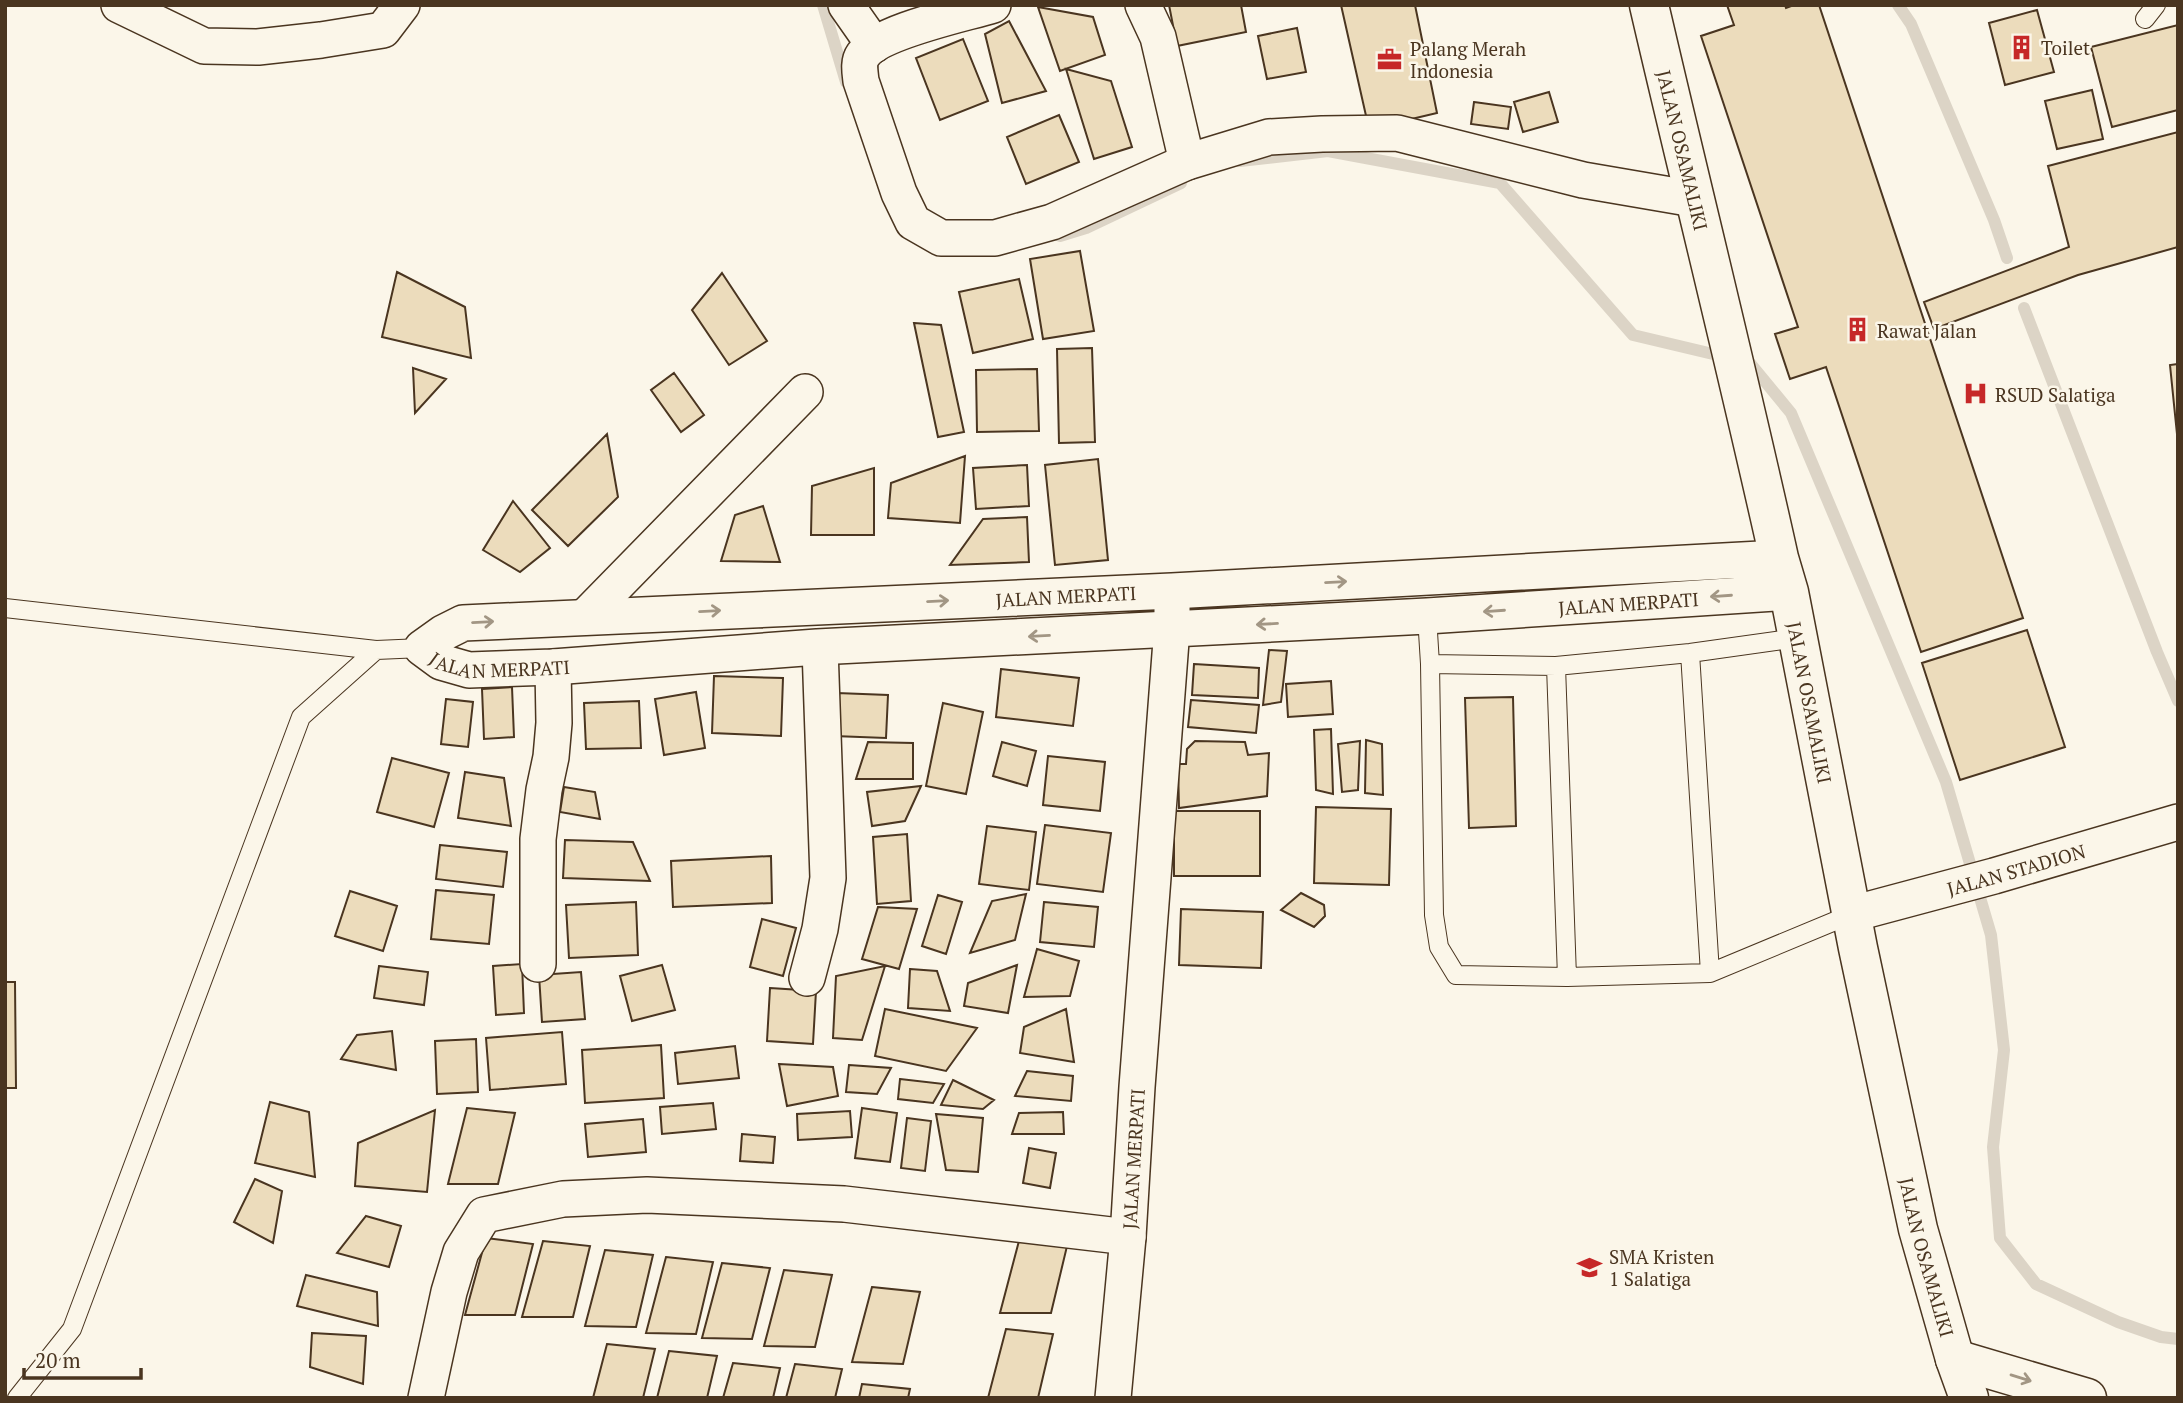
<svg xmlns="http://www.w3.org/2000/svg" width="2183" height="1403" viewBox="0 0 2183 1403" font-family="'PT Serif',serif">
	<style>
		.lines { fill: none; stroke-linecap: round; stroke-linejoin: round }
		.stream { stroke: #dcd4c6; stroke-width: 12 }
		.building { fill: #ecdcbc; stroke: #4a3520; stroke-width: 2 }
		.service-casing { stroke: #4a3520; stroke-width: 20 }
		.minor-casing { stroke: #4a3520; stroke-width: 38 }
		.tertiary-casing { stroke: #4a3520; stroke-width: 41 }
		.primary-casing { stroke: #4a3520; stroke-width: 41 }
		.service { stroke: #fbf6e9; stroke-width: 18 }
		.minor { stroke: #fbf6e9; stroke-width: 35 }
		.tertiary { stroke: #fbf6e9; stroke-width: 38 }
		.primary { stroke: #fbf6e9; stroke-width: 38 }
		.oneway { stroke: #a29684 }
		.labels { text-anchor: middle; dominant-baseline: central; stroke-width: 5; stroke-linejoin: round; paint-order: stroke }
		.poi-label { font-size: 19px; fill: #4a3520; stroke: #fbf6e9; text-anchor: start }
		.street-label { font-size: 19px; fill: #4a3520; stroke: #fbf6e9 }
	</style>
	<rect width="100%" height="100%" fill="#fbf6e9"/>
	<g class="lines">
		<!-- stream -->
		<path class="stream" d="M823,5L846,82
			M1898,5L1911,24L1994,220L2007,258
			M1240,161L1328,151L1500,183L1633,335L1713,354
			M1060,236L1086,228L1181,183
			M2024,308L2157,652L2178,701
			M1749,362L1791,413L1946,782L1991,935L2004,1050L1993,1147L2000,1238L2036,1284L2118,1322L2161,1337L2178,1339"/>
	</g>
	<!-- building -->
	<path class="building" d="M1169,5H1241L1246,32L1177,46Z
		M1341,5H1415L1437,113L1369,129Z
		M1727,5H1785L1786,8L1794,5H1819L2023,618L1921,652L1826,367L1790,379L1775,334L1798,327L1701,36L1734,25Z
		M1038,7L1093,17L1105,55L1060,71Z
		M2037,10L2054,72L2005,85L1989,23Z
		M1009,21L1046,91L1002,103L985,34Z
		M2178,25V110L2112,127L2091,47Z
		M1297,28L1306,72L1267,79L1258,36Z
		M963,39L988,101L940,120L916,58Z
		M1066,69L1111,81L1132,147L1094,159Z
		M2092,90L2103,139L2057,149L2045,101Z
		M1549,92L1558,122L1523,132L1514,102Z
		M1474,102L1511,107L1508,129L1471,124Z
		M1059,115L1079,162L1026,184L1007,137Z
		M2178,132V247L2078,275L1934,329L1924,302L2069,247L2048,166Z
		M1080,251L1094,331L1043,339L1030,259Z
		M397,272L465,307L471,358L382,337Z
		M722,273L767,341L729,365L692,310Z
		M1019,279L1033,339L973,353L959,292Z
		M914,323L941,325L964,432L938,437Z
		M1092,348L1095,442L1059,443L1057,349Z
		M2178,364V444L2170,365Z
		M413,368L446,379L415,413Z
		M1037,369L1039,431L977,432L976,370Z
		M674,373L704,415L681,432L651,390Z
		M607,434L618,497L568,546L532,510Z
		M965,456L960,523L888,518L891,483Z
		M1098,459L1108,560L1055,565L1045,465Z
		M1027,465L1029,506L976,509L973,468Z
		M874,468V535H811L812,486Z
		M513,501L550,548L520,572L483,550Z
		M763,506L780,562L721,561L735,515Z
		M1027,517L1029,562L950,565L983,519Z
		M2027,630L2065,747L1960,780L1922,663Z
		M1269,650L1287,651L1281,702L1263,705Z
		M1194,664L1259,668L1258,698L1192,695Z
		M1001,669L1079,678L1073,726L996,717Z
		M714,676L783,678L781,736L712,733Z
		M1331,681L1333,714L1288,717L1286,684Z
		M512,687L514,737L484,739L482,689Z
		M696,692L705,748L664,755L655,699Z
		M837,693L888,695L886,738L834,736Z
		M1513,697L1516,826L1469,828L1465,698Z
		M446,699L473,702L468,747L441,744Z
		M1191,700L1259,705L1256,733L1188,727Z
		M639,701L641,748L586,749L584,703Z
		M943,703L983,712L966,794L926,786Z
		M1331,729L1333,794L1316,790L1314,730Z
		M1366,740L1382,744L1383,795L1365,793Z
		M1195,741L1245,742L1248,755L1269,753L1267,796L1179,808L1178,764H1186L1187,749Z
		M1360,741L1358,790L1342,792L1338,744Z
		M868,742L913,743V779H856Z
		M1002,742L1036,751L1027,786L993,776Z
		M1048,756L1105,762L1100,811L1043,805Z
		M392,758L449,773L434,827L377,812Z
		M465,772L504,778L511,826L458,818Z
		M921,786L905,821L872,826L867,792Z
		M564,787L595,792L600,819L560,812Z
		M1316,807L1391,809L1389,885L1314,883Z
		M1174,811H1260V876H1174Z
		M1045,825L1111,833L1103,892L1037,884Z
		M987,826L1036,832L1029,890L979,884Z
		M907,834L911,901L877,904L873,837Z
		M565,840L633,842L650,881L563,878Z
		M440,845L507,852L503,887L436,879Z
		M771,856L772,903L673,907L671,861Z
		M436,890L494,895L489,944L431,939Z
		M350,891L397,906L383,951L335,936Z
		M1301,893L1324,905L1325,916L1314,927L1281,910Z
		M1026,894L1015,940L970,953L992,901Z
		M938,895L962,902L946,954L922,946Z
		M636,902L638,955L569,958L566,905Z
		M1044,902L1098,907L1094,947L1040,942Z
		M878,907L917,909L899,969L862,959Z
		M1181,909L1263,912L1261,968L1179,965Z
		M762,919L796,928L783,976L750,967Z
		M1037,949L1079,961L1070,996L1024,997Z
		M522,964L524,1013L496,1015L493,966Z
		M662,965L675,1010L632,1021L620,976Z
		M1017,965L1008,1013L964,1006L968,983Z
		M379,966L428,972L424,1005L374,998Z
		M885,966L862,1040L833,1038L836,976Z
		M910,969L937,971L950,1011L908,1008Z
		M581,972L585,1019L542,1022L539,975Z
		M5,982H15L16,1088H5Z
		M770,988L816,991L813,1044L767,1041Z
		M885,1009L977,1028L946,1071L875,1056Z
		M1066,1009L1074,1062L1020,1053L1024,1027Z
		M392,1031L396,1070L341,1059L357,1035Z
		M562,1032L566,1084L490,1090L486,1038Z
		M476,1039L478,1092L437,1094L435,1041Z
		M661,1045L664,1098L585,1103L582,1050Z
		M735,1046L739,1078L678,1084L675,1053Z
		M779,1064L833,1067L838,1096L787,1106Z
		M849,1065L891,1068L877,1094L846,1092Z
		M1027,1071L1073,1076L1071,1101L1015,1096Z
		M900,1079L944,1084L933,1103L898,1099Z
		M953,1080L994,1100L983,1109L941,1105Z
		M270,1102L309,1112L315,1177L255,1163Z
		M713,1103L716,1129L662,1134L660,1107Z
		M467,1108L515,1113L498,1184H448Z
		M862,1108L897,1113L890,1162L855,1158Z
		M435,1110L427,1192L355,1186L358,1143Z
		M850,1111L852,1137L798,1140L797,1114Z
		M1063,1112L1064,1134H1012L1019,1113Z
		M936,1114L983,1118L978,1172L946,1170Z
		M907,1118L931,1121L925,1171L901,1168Z
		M643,1119L646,1152L588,1157L585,1124Z
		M742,1134L775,1137L773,1163L740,1161Z
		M1029,1148L1056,1153L1050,1188L1023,1183Z
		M255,1179L282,1191L273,1243L234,1222Z
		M366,1216L401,1226L389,1267L337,1253Z
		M1020,1237L1068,1242L1051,1313H1000Z
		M486,1238L533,1244L515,1315H465Z
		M543,1241L590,1246L573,1317H522Z
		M605,1250L653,1255L636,1327L585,1326Z
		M666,1257L713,1262L696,1334L646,1333Z
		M722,1263L770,1268L752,1339L702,1338Z
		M784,1270L832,1275L815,1347L764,1346Z
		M306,1275L377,1292L378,1326L297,1306Z
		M872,1287L920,1292L903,1364L852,1362Z
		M1006,1329L1053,1334L1038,1398H988Z
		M312,1333L366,1336L363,1384L310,1367Z
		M607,1344L655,1349L643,1398H593Z
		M669,1351L717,1356L707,1398H657Z
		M733,1363L780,1368L773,1398H723Z
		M795,1364L842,1369L835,1398H786Z
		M862,1384L910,1389L908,1398H859Z"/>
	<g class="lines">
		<defs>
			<path id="service" d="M2145,19L2156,5
				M5,608L376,650L422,648
				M1427,616L1430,664L1434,915L1439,947L1456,975L1567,977L1710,973L1852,914
				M1690,653L1710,973
				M1430,664L1556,666L1567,977
				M1556,666L1690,653L1797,638
				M17,1398L72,1329L301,717L376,650"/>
			<g id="minor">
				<path d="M119,5L204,46L258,47L321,40L383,30L402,5"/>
				<path d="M846,5L874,45"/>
				<path d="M993,5C964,14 879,31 863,55C858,62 860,72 861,81L899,193L913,222L941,238H995L1052,222L1187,162L1269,137L1322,134L1397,133L1583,180L1694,199"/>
				<path d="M1143,5L1158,37L1187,162"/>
				<path id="s1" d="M1779,558L1172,591L463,623L443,633L422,648L441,662L469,670L553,667L817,647L1427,616L1789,592"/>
				<path d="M585,617L805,392"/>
				<path id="s2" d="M1852,914L1994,876L2178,822"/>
				<path d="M538,964V839L544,790L551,757L554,723L553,667"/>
				<path d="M807,978L820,929L828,878L820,648"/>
				<path d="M426,1398L449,1292L461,1252L484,1215L563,1199L647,1195L844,1204L1128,1237"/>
				<path id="s3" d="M1113,1398L1128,1237L1137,1087L1172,628V606"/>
			</g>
			<path id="tertiary" d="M1955,1359L2087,1398"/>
			<g id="primary">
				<path id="s4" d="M1649,5C1692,190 1738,373 1779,558L1789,592L1858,948L1918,1229L1955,1359L1969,1398"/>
			</g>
		</defs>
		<!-- service casing -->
		<use href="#service" class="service-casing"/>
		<!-- minor casing -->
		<use href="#minor" class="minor-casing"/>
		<!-- tertiary casing -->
		<use href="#tertiary" class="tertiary-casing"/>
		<!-- primary casing -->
		<use href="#primary" class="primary-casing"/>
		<!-- service -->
		<use href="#service" class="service"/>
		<!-- minor -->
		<use href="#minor" class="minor"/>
		<!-- tertiary -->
		<use href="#tertiary" class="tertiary"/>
		<!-- primary -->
		<use href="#primary" class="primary"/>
	</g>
	<!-- one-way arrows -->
	<defs><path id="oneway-shaft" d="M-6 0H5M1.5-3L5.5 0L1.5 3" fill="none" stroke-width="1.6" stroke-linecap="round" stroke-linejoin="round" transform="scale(1.75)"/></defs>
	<g class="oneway">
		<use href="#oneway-shaft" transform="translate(1336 582) rotate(-3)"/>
		<use href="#oneway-shaft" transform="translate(1721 596) rotate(176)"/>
		<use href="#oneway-shaft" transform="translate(938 601) rotate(-3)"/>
		<use href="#oneway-shaft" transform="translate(710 611) rotate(-3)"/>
		<use href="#oneway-shaft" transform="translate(1494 611) rotate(176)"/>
		<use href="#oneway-shaft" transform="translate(483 622) rotate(-3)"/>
		<use href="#oneway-shaft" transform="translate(1267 624) rotate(177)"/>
		<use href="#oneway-shaft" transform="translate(1039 636) rotate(177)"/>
		<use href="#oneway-shaft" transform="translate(2021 1378) rotate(17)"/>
	</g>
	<!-- icons -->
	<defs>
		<symbol id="building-bare" viewBox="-9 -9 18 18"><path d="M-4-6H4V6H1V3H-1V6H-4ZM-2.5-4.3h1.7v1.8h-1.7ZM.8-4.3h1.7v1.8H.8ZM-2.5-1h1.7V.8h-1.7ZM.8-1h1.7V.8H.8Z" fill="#c62828" stroke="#fbf6e9" stroke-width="2.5" paint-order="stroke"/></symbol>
		<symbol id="office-bare" viewBox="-9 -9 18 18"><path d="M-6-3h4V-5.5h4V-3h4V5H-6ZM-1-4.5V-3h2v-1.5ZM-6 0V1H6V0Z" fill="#c62828" stroke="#fbf6e9" stroke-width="2.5" paint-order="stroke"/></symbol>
		<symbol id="hospital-bare" viewBox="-9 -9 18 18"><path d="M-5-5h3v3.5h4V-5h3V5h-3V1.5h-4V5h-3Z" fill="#c62828" stroke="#fbf6e9" stroke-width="2.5" paint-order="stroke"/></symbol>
		<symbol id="school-bare" viewBox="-9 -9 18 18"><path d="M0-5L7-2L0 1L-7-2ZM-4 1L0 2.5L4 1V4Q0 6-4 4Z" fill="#c62828" stroke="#fbf6e9" stroke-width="2.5" paint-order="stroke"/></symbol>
	</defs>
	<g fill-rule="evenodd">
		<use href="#building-bare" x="2004" y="30" width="35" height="35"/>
		<use href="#office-bare" x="1372" y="42" width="35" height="35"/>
		<use href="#building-bare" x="1840" y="312" width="35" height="35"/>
		<use href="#hospital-bare" x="1958" y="376" width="35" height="35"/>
		<use href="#school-bare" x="1572" y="1250" width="35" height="35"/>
	</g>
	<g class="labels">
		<!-- poi labels -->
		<g class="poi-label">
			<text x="2041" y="47">Toilet</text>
			<text x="1410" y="48">Palang Merah<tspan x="1410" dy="22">Indonesia</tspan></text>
			<text x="1877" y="330">Rawat Jalan</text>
			<text x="1995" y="394">RSUD Salatiga</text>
			<text x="1609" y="1256">SMA Kristen<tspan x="1609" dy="22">1 Salatiga</tspan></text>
		</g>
		<!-- street labels -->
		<g class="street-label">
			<text stroke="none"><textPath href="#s4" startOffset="149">JALAN OSAMALIKI</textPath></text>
			<text transform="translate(1066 596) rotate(-3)">JALAN MERPATI</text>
			<text stroke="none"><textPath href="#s1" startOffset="2580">JALAN MERPATI</textPath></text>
			<text stroke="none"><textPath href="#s1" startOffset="1449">JALAN MERPATI</textPath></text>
			<text stroke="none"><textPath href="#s4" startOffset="716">JALAN OSAMALIKI</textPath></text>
			<text stroke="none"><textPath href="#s2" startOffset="170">JALAN STADION</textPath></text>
			<text stroke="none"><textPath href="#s3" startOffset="240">JALAN MERPATI</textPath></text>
			<text stroke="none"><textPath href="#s4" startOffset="1283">JALAN OSAMALIKI</textPath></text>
		</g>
	</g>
	<!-- border -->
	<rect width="2183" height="1403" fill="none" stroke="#4a3520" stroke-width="14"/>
	<!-- scale -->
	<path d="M24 1368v10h117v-10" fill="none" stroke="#4a3520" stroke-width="3.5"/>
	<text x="35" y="1368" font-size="21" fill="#4a3520" stroke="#fbf6e9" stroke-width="5" paint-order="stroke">20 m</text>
</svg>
